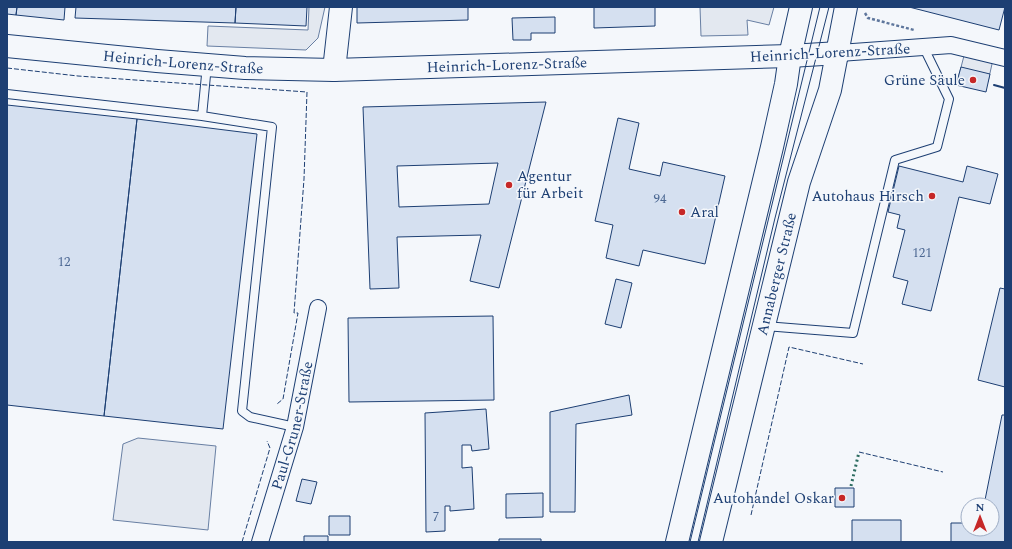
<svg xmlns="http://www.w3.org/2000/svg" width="1012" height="549" viewBox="0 0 1012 549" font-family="Spectral,serif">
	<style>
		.parking { fill: #e3e8f0; stroke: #687fa3 }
		.building { fill: #d5e0f0; stroke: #1d3f73; fill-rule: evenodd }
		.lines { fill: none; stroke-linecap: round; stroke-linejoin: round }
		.lane-casing { stroke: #1d3f73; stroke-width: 10 }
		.street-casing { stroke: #1d3f73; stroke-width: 18 }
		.secondary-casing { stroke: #1d3f73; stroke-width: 24 }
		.primary-casing { stroke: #1d3f73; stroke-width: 24 }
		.path { stroke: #5e769c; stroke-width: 2.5; stroke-dasharray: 3 2; stroke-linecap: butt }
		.lane { stroke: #f4f7fb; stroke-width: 8 }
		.street { stroke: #f4f7fb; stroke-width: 16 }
		.secondary { stroke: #f4f7fb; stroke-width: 22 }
		.primary { stroke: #f4f7fb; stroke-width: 22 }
		.tram { stroke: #1d3f73; stroke-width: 1 }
		.hedge { stroke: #2c6c60; stroke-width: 3; stroke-dasharray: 2 3; stroke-linecap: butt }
		.fence { stroke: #1d3f73; stroke-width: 1; stroke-dasharray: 5 2; stroke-linecap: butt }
		.wall { stroke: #1d3f73; stroke-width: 2 }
		.poi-dot { fill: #c62828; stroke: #f4f7fb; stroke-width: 1.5 }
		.labels { text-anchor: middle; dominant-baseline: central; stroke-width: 3; stroke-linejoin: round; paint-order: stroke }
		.number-label { font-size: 13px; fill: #4b6792 }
		.street-label { font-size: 15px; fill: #1d3f73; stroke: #f4f7fb }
		.poi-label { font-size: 15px; fill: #1d3f73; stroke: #f4f7fb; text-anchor: end }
	</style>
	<rect width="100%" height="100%" fill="#f4f7fb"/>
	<!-- parking -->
	<path class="parking" d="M309,7H325L318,38L306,50L207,46L208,26L308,30Z
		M700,7H774L769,25L747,20L748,35L701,36Z
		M966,48L994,55L988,82L959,75Z
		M138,438L216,446L208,530L113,520L123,444Z"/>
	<!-- building -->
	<path class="building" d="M7,7H17L16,15L7,14Z
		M17,7H65L64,20L16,15Z
		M76,7H236L235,23L75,18Z
		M236,7H307L306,26L235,23Z
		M357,7H468V20L357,23Z
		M594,7H655V26L594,28Z
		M909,7H1005L999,30Z
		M555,17V33H531V40H513L512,18Z
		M961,67L990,74L986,92L956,85Z
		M546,102L499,288L470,281L481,235L397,237L399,288L370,289L363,107ZM498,163L489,204L399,207L397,166Z
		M7,105L137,119L104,416L7,405Z
		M618,118L639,123L629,169L660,176L663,162L725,176L705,264L643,250L639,266L606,258L613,225L595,221Z
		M137,119L257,134L223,429L104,416Z
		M899,166L963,182L967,166L998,174L990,204L959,197L931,311L902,304L908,281L893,277L905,230L897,228L900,215L888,212Z
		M616,279L632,283L621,328L605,324Z
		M1000,288L1005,289V387L978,380Z
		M493,316L494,400L349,402L348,318Z
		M629,395L632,415L576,424L575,512H550V412Z
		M486,409L489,449L472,451L471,445H462V468L472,467L474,509L450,511V506H445V531L426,532L425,413Z
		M1002,415H1005V542H951V523H968V529H992V505H984Z
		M302,479L317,482L311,504L296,501Z
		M835,488H854V507H835Z
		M543,493V517L506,518V494Z
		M329,516H350V535H329Z
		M852,520H901V542H852Z
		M304,536H328V542H304Z
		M499,539H541V542H499Z"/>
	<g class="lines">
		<defs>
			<path id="lane" d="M7,94L202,116L272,127L242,411L250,417L295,427
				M202,116L207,65
				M765,326L853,333L895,160L937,147L949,99L924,48"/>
			<g id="street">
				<path d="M839,53L951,45L1005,58"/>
				<path id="s1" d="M260,542L295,427L318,308"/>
			</g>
			<g id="secondary">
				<path id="s2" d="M7,46L157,61L245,68L334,70L790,56"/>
				<path d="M334,70L341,7"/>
			</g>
			<g id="primary">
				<path d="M790,56L839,53"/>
				<path d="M677,542L772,147L786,84L790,56L801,7"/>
				<path id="s3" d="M711,542L799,182L830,90L846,7"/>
			</g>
		</defs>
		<!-- lane casing -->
		<use href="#lane" class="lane-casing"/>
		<!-- street casing -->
		<use href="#street" class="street-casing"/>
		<!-- secondary casing -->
		<use href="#secondary" class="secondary-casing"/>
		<!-- primary casing -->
		<use href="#primary" class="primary-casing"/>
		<!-- path -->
		<path class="path" d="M865,13L868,18L914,30"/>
		<!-- lane -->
		<use href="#lane" class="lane"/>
		<!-- street -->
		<use href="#street" class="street"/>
		<!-- secondary -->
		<use href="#secondary" class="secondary"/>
		<!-- primary -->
		<use href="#primary" class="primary"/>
		<!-- tram -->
		<path class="tram" d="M690,542L820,7
			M698,542L775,218L829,7"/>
		<!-- hedge -->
		<path class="hedge" d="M851,486L859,452"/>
		<!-- fence -->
		<path class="fence" d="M7,68L78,76L307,92L304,179L294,313H298L283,399L277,404
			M859,452L943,472
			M751,515L789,347L863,364
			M242,542L270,448L267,441"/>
		<!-- wall -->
		<path class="wall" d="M994,85L1005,88"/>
	</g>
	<!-- markers -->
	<g class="poi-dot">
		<circle cx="973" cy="80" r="4"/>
		<circle cx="509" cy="185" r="4"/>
		<circle cx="932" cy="196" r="4"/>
		<circle cx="682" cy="212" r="4"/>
		<circle cx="842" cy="498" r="4"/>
	</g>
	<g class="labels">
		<!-- number labels -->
		<g class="number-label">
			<text x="660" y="199">94</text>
			<text x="922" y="253">121</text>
			<text x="64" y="262">12</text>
			<text x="436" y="517">7</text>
		</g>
		<!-- street labels -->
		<g class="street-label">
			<text transform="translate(830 53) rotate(-3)">Heinrich-Lorenz-Straße</text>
			<text stroke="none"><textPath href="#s2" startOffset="177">Heinrich-Lorenz-Straße</textPath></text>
			<text stroke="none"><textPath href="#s2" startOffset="501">Heinrich-Lorenz-Straße</textPath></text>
			<text stroke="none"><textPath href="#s3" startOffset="276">Annaberger Straße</textPath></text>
			<text stroke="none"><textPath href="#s1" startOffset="121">Paul-Gruner-Straße</textPath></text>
		</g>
		<!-- poi labels -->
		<g class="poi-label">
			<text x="965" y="80">Grüne Säule</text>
			<text x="517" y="176" text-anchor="start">Agentur<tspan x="517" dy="17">für Arbeit</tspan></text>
			<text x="924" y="196">Autohaus Hirsch</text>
			<text x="690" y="212" text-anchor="start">Aral</text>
			<text x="834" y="498">Autohandel Oskar</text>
		</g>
	</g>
	<!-- border -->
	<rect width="1012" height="549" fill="none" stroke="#1d3f73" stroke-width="16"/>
	<!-- north arrow -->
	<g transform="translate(980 517)"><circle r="19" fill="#f4f7fb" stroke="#9eadc5"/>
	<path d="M0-3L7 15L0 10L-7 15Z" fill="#c62828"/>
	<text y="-6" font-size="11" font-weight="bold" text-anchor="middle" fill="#1d3f73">N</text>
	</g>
</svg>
